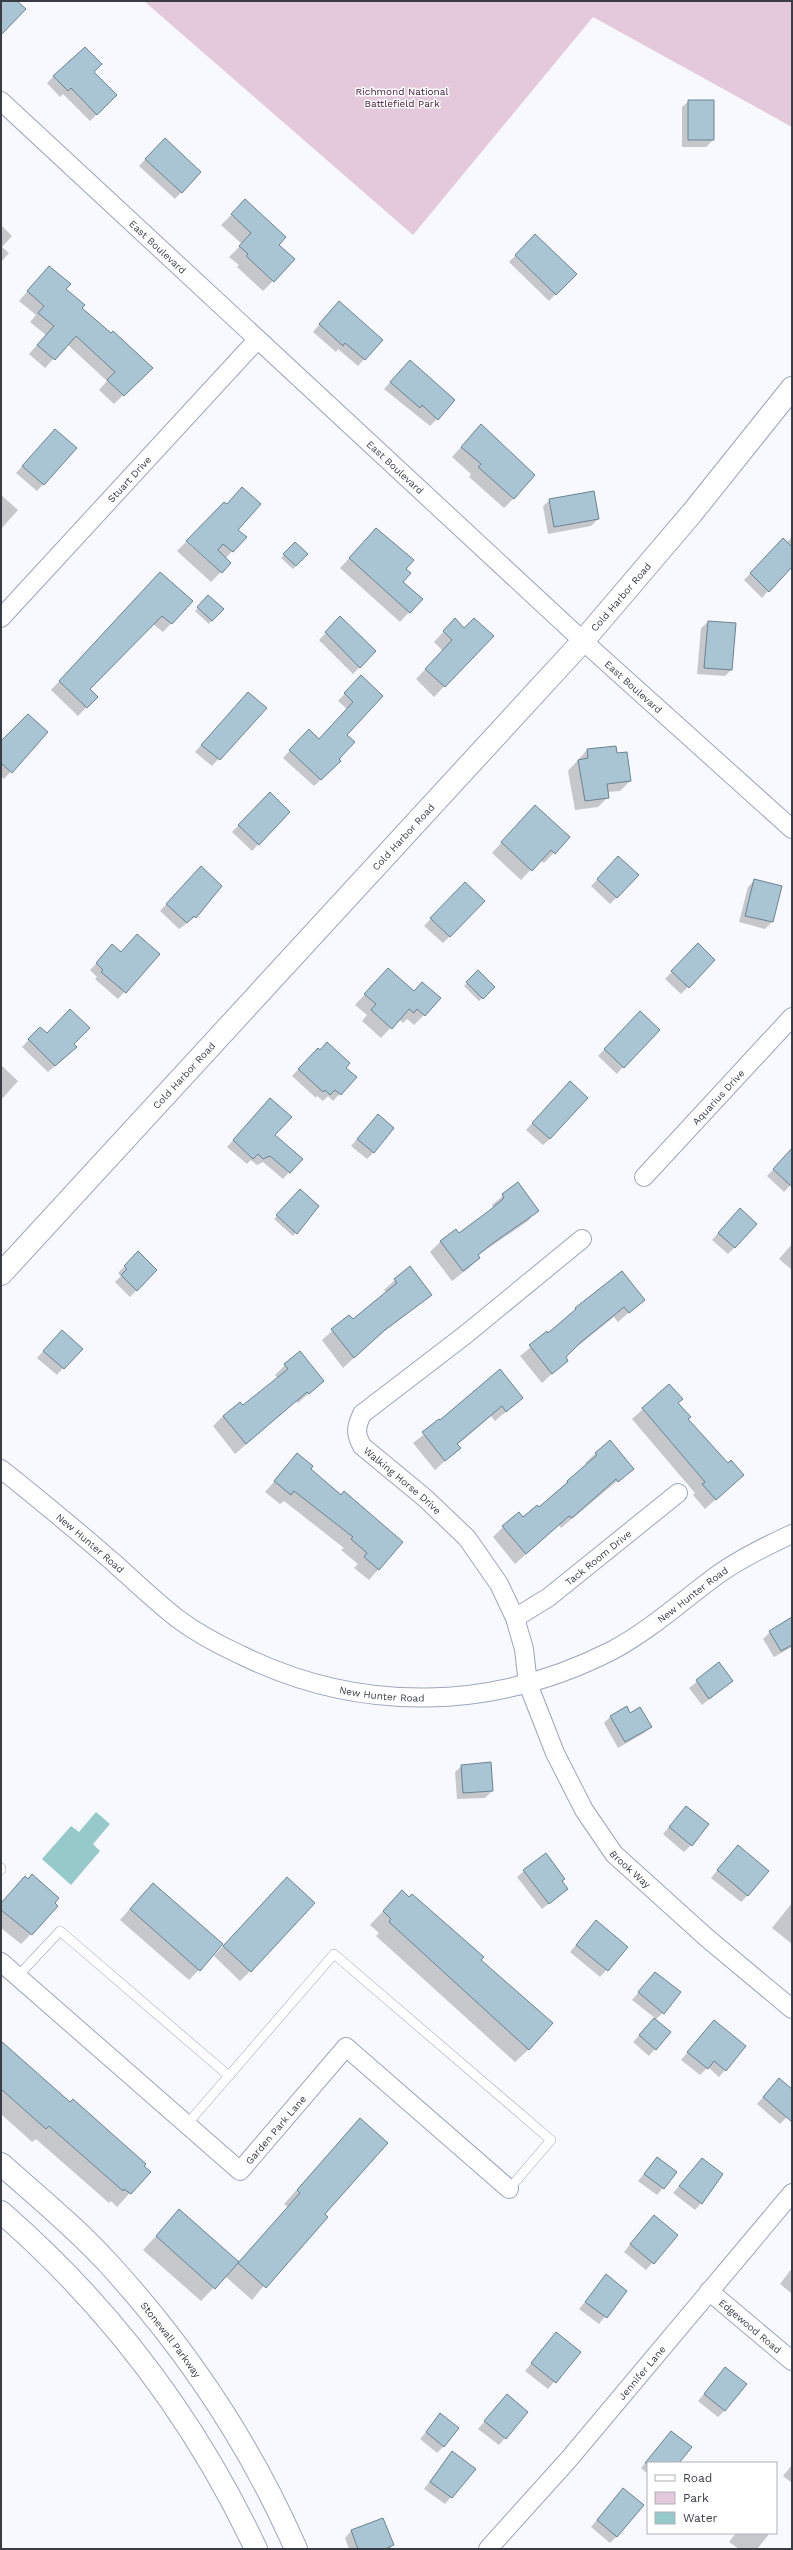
<svg xmlns="http://www.w3.org/2000/svg" width="793" height="2550" viewBox="0 0 793 2550" font-family="'Work Sans',sans-serif">
	<style>
		.green { fill: #e4c9dc }
		.water { fill: #95c9ca }
		.shadow { fill: #0003 }
		.building { fill: #a9c4d3; stroke: #6a8391 }
		.lines { fill: none; stroke-linecap: round; stroke-linejoin: round }
		.lane-casing { stroke: #9ba5bd; stroke-width: 10 }
		.street-casing { stroke: #9ba5bd; stroke-width: 20 }
		.secondary-casing { stroke: #9ba5bd; stroke-width: 24 }
		.lane { stroke: #fff; stroke-width: 9 }
		.street { stroke: #fff; stroke-width: 18 }
		.secondary { stroke: #fff; stroke-width: 22 }
		.labels { text-anchor: middle; dominant-baseline: central; stroke-width: 3; stroke-linejoin: round; paint-order: stroke }
		.park-label { font-size: 10px; fill: #421639; stroke: #fff }
		.street-label { font-size: 10px; fill: #373c45; stroke: #fff }
	</style>
	<rect width="100%" height="100%" fill="#f7f9fe"/>
	<!-- green -->
	<path class="green" d="M144,1H792V127L593,17L413,235Z"/>
	<!-- water -->
	<path class="water" d="M96,1812L110,1824L93,1844L100,1851L71,1885L42,1859L71,1826L79,1832Z"/>
	<!-- shadow -->
	<path class="shadow" d="M71,59L93,72L116,95L90,121L63,94L60,97L47,83Z
		M689,101L713,140L706,147H682V107Z
		M158,146L200,172L175,199L139,166Z
		M235,211L278,245L273,281L263,291L237,267L239,265L229,257L242,244L221,225Z
		M1,225L12,236L2,247L9,253L1,262Z
		M535,235L575,274L549,301L509,262Z
		M49,267L81,308L151,368L114,404L99,390L107,381L67,344L45,368L29,354L46,335L30,322L36,315L19,301Z
		M332,309L381,340L358,366L338,349L336,352L313,332Z
		M403,368L437,419L430,426L384,389Z
		M471,436L514,498L504,508L469,477L471,474L452,457Z
		M49,437L76,448L37,491L16,473Z
		M1,495L18,510L1,529Z
		M550,500L598,519L591,526L548,534L543,506Z
		M237,530L245,537L225,559L230,563L211,582L177,551L186,542L208,561L209,560L188,540Z
		M792,537V564L762,598L744,580L783,540L786,543Z
		M367,539L405,569L402,582L421,599L400,622L340,568Z
		M295,543L307,554L293,569L281,558Z
		M152,582L191,602L163,632L153,624L89,689L96,697L78,716L51,690Z
		M208,597L222,609L209,624L195,611Z
		M340,618L375,651L353,674L319,640Z
		M708,622L735,624L731,670L725,676L697,674L701,628Z
		M464,629L492,636L434,697L416,679L443,651L434,642L445,630Z
		M361,676L346,735L333,768L314,786L283,758L302,737L318,740L347,709L338,701Z
		M248,693L265,708L212,766L195,752Z
		M47,732L4,779L1,776V744Z
		M587,750L616,755L630,781L620,791L607,792L608,797L598,807L575,810L568,771Z
		M263,800L289,812L252,851L232,832Z
		M525,817L569,837L544,863L540,860L521,880L492,853Z
		M612,864L617,897L610,904L591,886Z
		M194,874L195,917L179,929L160,911Z
		M755,880L780,886L772,922L765,929L739,922L748,887Z
		M458,890L450,936L443,943L424,926Z
		M698,945L714,960L681,994L665,979Z
		M106,953H121L159,954L118,999L95,979L97,977L90,970Z
		M388,969L424,1015L414,1025L407,1019L403,1023L399,1019L381,1038L362,1021L367,1015L355,1005Z
		M478,972L494,987L479,1001L464,986Z
		M633,1019L623,1067L617,1074L598,1056Z
		M40,1028L47,1034L72,1044L69,1054L48,1072L22,1047Z
		M311,1056L355,1077L333,1101L328,1096L323,1101L317,1096L316,1098L292,1076Z
		M1,1065L18,1081L1,1100Z
		M563,1089L550,1139L543,1145L526,1130Z
		M264,1105L274,1135L301,1159L283,1179L263,1162L257,1165L251,1160L247,1164L227,1147Z
		M371,1123L374,1152L367,1159L351,1146Z
		M792,1154V1183L784,1192L767,1176L783,1159Z
		M518,1183L538,1210L528,1221L477,1256L479,1258L469,1268L452,1281L430,1252L440,1242L459,1234L494,1208L492,1205Z
		M300,1190L317,1206L293,1236L274,1219Z
		M733,1216L735,1247L728,1254L712,1240Z
		M792,1244V1270L779,1259Z
		M138,1253L156,1270L130,1297L115,1282L121,1276L118,1273Z
		M622,1273L644,1299L618,1322L614,1317L564,1357L567,1360L542,1383L520,1356Z
		M395,1280L431,1295L373,1340L343,1368L322,1340L349,1316L352,1320L387,1293L384,1290Z
		M55,1338L63,1368L57,1375L37,1358Z
		M285,1365L323,1381L298,1403L296,1401L235,1454L213,1426L223,1416L243,1407L278,1379L275,1375Z
		M522,1398L495,1421L491,1416L457,1445L459,1448L435,1470L413,1443L440,1422Z
		M677,1403L687,1420L728,1465L743,1475L705,1509L693,1495L695,1493L632,1419L643,1409Z
		M596,1453L633,1468L561,1528L559,1525L515,1564L493,1537L503,1527L538,1508L587,1465L585,1463Z
		M297,1455L309,1469L402,1542L369,1580L354,1568L358,1564L341,1550L344,1548L284,1501L280,1504L265,1492Z
		M792,1619V1647L774,1657L763,1639L770,1632Z
		M719,1664L732,1681L702,1705L689,1688Z
		M611,1716L650,1727L644,1733L618,1748L604,1723Z
		M462,1766L492,1791L485,1798L457,1799L455,1772Z
		M686,1807L691,1845L684,1852L663,1834Z
		M731,1853L748,1895L741,1902L711,1878Z
		M524,1871L561,1882L567,1889L542,1909L517,1877Z
		M28,1880L31,1934L21,1944L1,1928V1903Z
		M277,1889L250,1971L240,1981L213,1955L189,1980L120,1920L143,1894L214,1956Z
		M402,1891L480,1960L529,2049L515,2062L376,1936L379,1933L370,1925Z
		M792,1903V1944L772,1928Z
		M596,1921L627,1947L600,1977L570,1952Z
		M649,1980L663,2013L655,2020V2049L649,2056L633,2042L655,2018L632,2000Z
		M708,2028L725,2070L719,2077L708,2067L700,2075L681,2060Z
		M1,2043L149,2172L117,2207L111,2201L109,2203L36,2139L32,2142L1,2114Z
		M779,2079L792,2090V2112L780,2124L757,2104Z
		M360,2119L323,2214L252,2300L225,2276L201,2301L143,2250L179,2211L238,2263L288,2207L284,2204Z
		M657,2158L676,2172L657,2195L638,2181Z
		M702,2159L714,2188L695,2210L673,2193Z
		M647,2223L677,2235L646,2270L624,2252Z
		M792,2268V2294L780,2284Z
		M606,2276L626,2291L599,2324L579,2309Z
		M556,2333L579,2352L548,2389L525,2371Z
		M725,2368V2410L718,2417L698,2401Z
		M507,2395L527,2412L499,2445L478,2429Z
		M440,2415L444,2446L437,2453L420,2439Z
		M671,2432L678,2463H648V2474L641,2468Z
		M452,2452L475,2469L445,2504L424,2489Z
		M792,2465V2483L783,2476Z
		M623,2489L617,2536L610,2543L591,2527Z
		M383,2519L393,2545L389,2549H349L345,2538L351,2531Z
		M736,2533H770L757,2549H739L729,2542Z"/>
	<!-- building -->
	<path class="building" d="M1,1H17L26,9L1,35Z
		M85,47L102,64L94,72L117,95L97,115L71,88L68,91L53,76Z
		M688,100H714V140H688Z
		M165,138L201,172L182,193L145,159Z
		M245,199L286,237L279,245L295,259L274,282L246,256L248,254L239,246L251,233L231,214Z
		M535,234L577,274L556,295L515,255Z
		M49,266L71,284L66,289L85,305L82,308L111,333L113,331L153,368L124,396L107,380L115,372L76,336L55,360L37,345L54,326L38,313L44,306L27,291Z
		M339,301L383,340L365,360L345,343L343,346L319,324Z
		M410,360L455,400L438,420L422,405L420,408L390,382Z
		M481,424L535,475L514,499L478,467L481,464L461,447Z
		M55,429L77,448L44,485L22,466Z
		M242,487L261,504L238,530L247,537L233,552L223,544L218,550L231,563L222,573L186,541L224,502L227,504Z
		M594,491L599,519L554,527L549,499Z
		M376,528L414,560L406,569L411,573L403,582L423,599L410,613L349,558Z
		M783,538L792,547V567L769,592L750,573Z
		M295,542L308,554L296,566L283,554Z
		M160,572L193,601L172,624L162,616L90,689L98,697L87,708L59,681Z
		M208,595L224,609L212,621L197,607Z
		M340,616L376,651L360,668L325,632Z
		M455,618L464,628L474,618L494,636L445,687L425,669L452,640L443,631Z
		M708,621L736,623L732,670L704,668Z
		M361,675L383,696L347,735L355,742L339,759L341,761L321,780L289,750L309,729L319,739L353,702L344,693Z
		M248,692L267,708L220,760L201,745Z
		M28,714L48,732L12,773L1,763V741Z
		M616,746L617,753L627,752L631,781L607,784L609,798L585,801L578,760L588,758L587,749Z
		M270,792L290,812L259,845L238,825Z
		M535,805L570,837L555,854L551,850L532,871L501,842Z
		M618,856L639,875L617,898L597,879Z
		M201,866L222,886L196,918L194,916L187,923L166,904Z
		M754,879L782,886L773,922L745,916Z
		M465,882L485,901L450,937L430,918Z
		M137,934L160,954L126,993L101,972L103,970L96,963L112,944L121,952Z
		M698,943L715,960L689,988L671,971Z
		M388,968L414,991L422,982L441,998L425,1016L417,1009L414,1013L409,1009L392,1029L371,1010L376,1004L364,994Z
		M478,970L495,987L483,999L466,982Z
		M70,1009L90,1028L74,1044L77,1047L55,1066L28,1039L40,1027L47,1033Z
		M640,1011L660,1030L624,1068L604,1049Z
		M327,1042L350,1063L346,1068L357,1077L341,1095L335,1090L330,1095L325,1090L323,1092L298,1069L318,1048L320,1050Z
		M570,1081L588,1098L550,1139L532,1123Z
		M270,1098L292,1117L275,1135L303,1159L290,1173L270,1156L263,1159L258,1154L253,1159L233,1140Z
		M378,1114L394,1128L374,1153L357,1139Z
		M792,1148V1187L773,1169Z
		M518,1182L539,1211L493,1243L478,1255L480,1258L463,1271L440,1241L456,1229L459,1233L490,1210L504,1198L502,1194Z
		M300,1189L319,1206L297,1234L276,1215Z
		M740,1208L757,1224L735,1248L718,1233Z
		M138,1251L157,1270L137,1291L121,1275L127,1269L124,1266Z
		M410,1266L432,1295L385,1330L354,1358L331,1329L349,1315L353,1319L370,1305L397,1283L394,1279Z
		M622,1271L645,1300L629,1313L624,1307L580,1343L566,1357L568,1361L552,1374L529,1345L547,1331L548,1333L576,1309L575,1308Z
		M62,1330L83,1349L64,1369L43,1351Z
		M300,1351L324,1381L309,1394L307,1392L246,1444L223,1416L240,1402L243,1405L288,1369L284,1364Z
		M500,1369L523,1398L506,1412L502,1406L457,1444L461,1448L445,1461L422,1432L439,1419L440,1420Z
		M669,1384L683,1399L678,1403L691,1417L688,1419L728,1463L731,1460L744,1475L716,1500L702,1484L705,1482L642,1408Z
		M610,1440L634,1469L618,1482L616,1479L572,1518L569,1516L526,1554L502,1526L519,1512L523,1517L537,1505L539,1507L568,1482L567,1481L597,1455L595,1453Z
		M297,1453L313,1466L311,1469L341,1495L344,1491L403,1542L379,1570L364,1557L367,1553L351,1539L353,1537L294,1491L291,1495L274,1481Z
		M792,1617V1645L781,1651L769,1631Z
		M719,1662L733,1681L709,1699L696,1680Z
		M627,1706L630,1713L640,1707L652,1727L625,1742L610,1716Z
		M491,1762L493,1791L463,1793L461,1765Z
		M686,1806L709,1824L692,1846L669,1827Z
		M738,1845L769,1871L748,1896L717,1870Z
		M546,1853L565,1879L562,1881L568,1889L549,1904L523,1870Z
		M32,1874L59,1898L55,1903L58,1906L32,1935L1,1910V1903L25,1876L28,1879Z
		M287,1877L315,1903L251,1972L223,1946Z
		M153,1883L223,1944L200,1971L130,1909Z
		M402,1890L409,1897L412,1894L484,1957L481,1960L553,2023L529,2050L389,1922L391,1919L383,1911Z
		M596,1920L628,1947L608,1971L576,1945Z
		M655,1972L681,1992L664,2014L638,1992Z
		M654,2018L671,2032L656,2050L639,2035Z
		M714,2020L746,2046L726,2071L714,2061L708,2069L687,2052Z
		M1,2041L70,2102L73,2099L146,2164L144,2166L151,2172L131,2194L124,2189L123,2191L49,2126L46,2129L1,2089Z
		M779,2078L792,2089V2122L763,2097Z
		M360,2118L388,2143L325,2214L328,2217L266,2288L238,2263L300,2193L297,2190Z
		M657,2157L677,2172L664,2189L644,2174Z
		M702,2158L723,2174L702,2204L679,2186Z
		M179,2209L239,2262L215,2289L156,2236Z
		M654,2215L678,2235L654,2264L630,2244Z
		M606,2274L627,2291L607,2318L585,2302Z
		M556,2332L581,2352L556,2383L531,2363Z
		M725,2367L747,2384L725,2411L704,2394Z
		M507,2394L528,2412L506,2439L484,2421Z
		M440,2413L459,2428L444,2447L426,2432Z
		M671,2431L692,2447L679,2463H645Z
		M452,2451L476,2469L452,2498L430,2482Z
		M623,2488L644,2505L617,2537L597,2520Z
		M383,2518L394,2545L385,2549H358L351,2530Z"/>
	<g class="lines">
		<defs>
			<path id="lane" d="M1,1868V1870
				M18,1976L60,1931L229,2076
				M188,2123L334,1954L551,2140L509,2189"/>
			<g id="street">
				<path id="s1" d="M1,101L583,641L792,829"/>
				<path id="s2" d="M1,618L257,340"/>
				<path id="s3" d="M644,1177L792,1017"/>
				<path id="s4" d="M582,1239L465,1335L362,1414C356,1427 355,1433 362,1446L425,1498L467,1538L499,1584L515,1618L524,1649L528,1684L555,1753L584,1810L614,1854L707,1938L792,2009"/>
				<path id="s5" d="M1,1469C39,1499 76,1530 113,1562C134,1581 155,1601 178,1619C197,1633 219,1645 241,1655C361,1714 494,1711 613,1650C650,1630 682,1601 716,1576C739,1559 766,1546 792,1534"/>
				<path id="s6" d="M515,1618L549,1597L678,1493"/>
				<path id="s7" d="M1,1962L240,2171L346,2047L509,2189"/>
				<path id="s8" d="M709,2291L792,2361"/>
				<path id="s9" d="M488,2549L569,2459L792,2193"/>
			</g>
			<g id="secondary">
				<path id="s10" d="M1,1274L583,641L692,513L792,388"/>
				<path id="s11" d="M1,2164C37,2196 75,2227 108,2263C185,2347 250,2444 296,2549"/>
				<path d="M1,2212C109,2306 195,2419 256,2549"/>
			</g>
		</defs>
		<!-- lane casing -->
		<use href="#lane" class="lane-casing"/>
		<!-- street casing -->
		<use href="#street" class="street-casing"/>
		<!-- secondary casing -->
		<use href="#secondary" class="secondary-casing"/>
		<!-- lane -->
		<use href="#lane" class="lane"/>
		<!-- street -->
		<use href="#street" class="street"/>
		<!-- secondary -->
		<use href="#secondary" class="secondary"/>
	</g>
	<g class="labels">
		<!-- park labels -->
		<g class="park-label">
			<text x="402" y="91">Richmond National<tspan x="402" dy="12">Battlefield Park</tspan></text>
		</g>
		<!-- street labels -->
		<g class="street-label">
			<text stroke="none"><textPath href="#s1" startOffset="214">East Boulevard</textPath></text>
			<text stroke="none"><textPath href="#s1" startOffset="538">East Boulevard</textPath></text>
			<text stroke="none"><textPath href="#s2" startOffset="189">Stuart Drive</textPath></text>
			<text stroke="none"><textPath href="#s10" startOffset="918">Cold Harbor Road</textPath></text>
			<text stroke="none"><textPath href="#s1" startOffset="862">East Boulevard</textPath></text>
			<text stroke="none"><textPath href="#s10" startOffset="594">Cold Harbor Road</textPath></text>
			<text stroke="none"><textPath href="#s10" startOffset="270">Cold Harbor Road</textPath></text>
			<text stroke="none"><textPath href="#s3" startOffset="109">Aquarius Drive</textPath></text>
			<text stroke="none"><textPath href="#s4" startOffset="368">Walking Horse Drive</textPath></text>
			<text stroke="none"><textPath href="#s5" startOffset="116">New Hunter Road</textPath></text>
			<text stroke="none"><textPath href="#s6" startOffset="103">Tack Room Drive</textPath></text>
			<text stroke="none"><textPath href="#s5" startOffset="788">New Hunter Road</textPath></text>
			<text stroke="none"><textPath href="#s5" startOffset="452">New Hunter Road</textPath></text>
			<text stroke="none"><textPath href="#s4" startOffset="829">Brook Way</textPath></text>
			<text stroke="none"><textPath href="#s7" startOffset="372">Garden Park Lane</textPath></text>
			<text stroke="none"><textPath href="#s8" startOffset="54">Edgewood Road</textPath></text>
			<text stroke="none"><textPath href="#s11" startOffset="245">Stonewall Parkway</textPath></text>
			<text stroke="none"><textPath href="#s9" startOffset="234">Jennifer Lane</textPath></text>
		</g>
	</g>
	<!-- border -->
	<rect width="793" height="2550" fill="none" stroke="#373c45" stroke-width="4"/>
	<!-- legend -->
	<rect x="647" y="2462" width="130" height="72" fill="#ffffff" stroke="#afb1b5"/>
	<rect x="655" y="2475" width="20" height="6" fill="#ffffff" stroke="#afb1b5"/>
	<text x="683" y="2482" font-size="12" fill="#373c45">Road</text>
	<rect x="655" y="2492" width="20" height="12" fill="#e4c9dc" stroke="#afb1b5"/>
	<text x="683" y="2502" font-size="12" fill="#373c45">Park</text>
	<rect x="655" y="2512" width="20" height="12" fill="#95c9ca" stroke="#afb1b5"/>
	<text x="683" y="2522" font-size="12" fill="#373c45">Water</text>
</svg>
